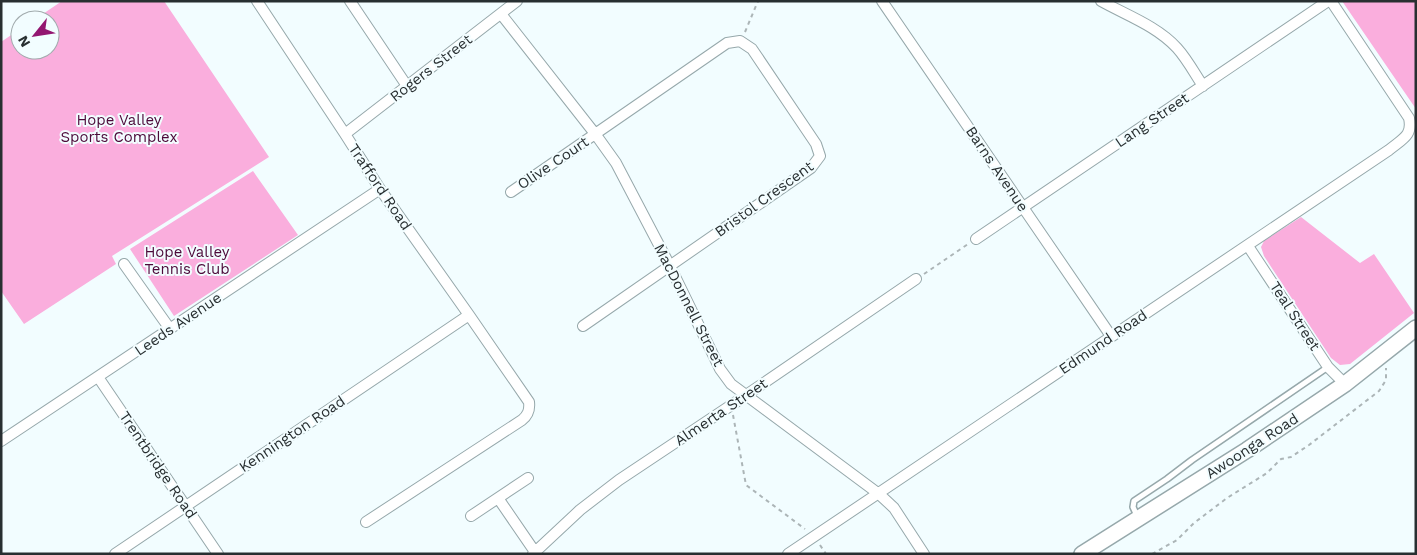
<svg xmlns="http://www.w3.org/2000/svg" width="1417" height="555" viewBox="0 0 1417 555" font-family="'Work Sans',sans-serif">
	<style>
		.green { fill: #faaedd }
		.lines { fill: none; stroke-linecap: round; stroke-linejoin: round }
		.service-casing { stroke: #96a8ab; stroke-width: 8 }
		.minor-casing { stroke: #96a8ab; stroke-width: 12 }
		.secondary-casing { stroke: #96a8ab; stroke-width: 18 }
		.path { stroke: #acb5b7; stroke-width: 2; stroke-dasharray: 4 4; stroke-linecap: butt }
		.service { stroke: #fff; stroke-width: 5 }
		.minor { stroke: #fff; stroke-width: 10 }
		.secondary { stroke: #fff; stroke-width: 15 }
		.labels { text-anchor: middle; dominant-baseline: central; stroke-width: 4; stroke-linejoin: round; paint-order: stroke }
		.street-label { font-size: 15px; fill: #282f31; stroke: #f2fdff }
		.park-label { font-size: 15px; fill: #4c0939; stroke: #f2fdff }
	</style>
	<rect width="100%" height="100%" fill="#f2fdff"/>
	<!-- green -->
	<path class="green" d="M62,1H164L269,157L112,256L116,264L24,324L1,291V42L20,29V50H50V20H34Z
		M1342,1H1416V109Z
		M253,171L298,235L174,316L130,249Z
		M1301,217L1360,263L1374,254L1414,313L1350,364L1340,365L1331,358L1264,256L1261,247L1264,241Z"/>
	<g class="lines">
		<defs>
			<path id="service" d="M1138,518L1133,507L1134,501L1167,479L1192,460L1328,367"/>
			<path id="minor" d="M257,1L345,134L380,189L469,315L529,402C530,410 528,415 522,420L366,522
				M350,1L407,86
				M882,1L1111,336
				M1101,1C1126,15 1157,26 1177,48C1187,59 1195,74 1203,86
				M501,14L596,135L616,163L670,266L720,369L731,384L879,494L894,508L924,554
				M345,134L517,1
				M511,192L727,43L740,41L752,49L816,144L820,156L811,168L583,326
				M976,239L1328,1
				M1248,246L1328,367L1345,384
				M124,264L170,329
				M98,377L218,554
				M1,441L380,189
				M498,498L535,552
				M471,516L528,478
				M115,554L469,315
				M533,554L580,510L619,480L739,400L916,279
				M788,554L1389,150C1402,139 1413,136 1409,118L1331,1"/>
			<path id="secondary" d="M1082,554L1247,450L1345,384L1416,328"/>
		</defs>
		<!-- service casing -->
		<use href="#service" class="service-casing"/>
		<!-- minor casing -->
		<use href="#minor" class="minor-casing"/>
		<!-- secondary casing -->
		<use href="#secondary" class="secondary-casing"/>
		<!-- path -->
		<path class="path" d="M745,32L758,1
			M924,274L968,244
			M733,415L746,485L805,529
			M820,545L826,554
			M1152,554L1177,540L1194,523L1227,498L1267,473L1281,459L1291,457L1309,445L1379,391L1386,380V368"/>
		<!-- service -->
		<use href="#service" class="service"/>
		<!-- minor -->
		<use href="#minor" class="minor"/>
		<!-- secondary -->
		<use href="#secondary" class="secondary"/>
	</g>
	<g class="labels">
		<!-- street labels -->
		<g class="street-label">
			<text transform="translate(431 68) rotate(-38)">Rogers Street</text>
			<text transform="translate(1152 120) rotate(-34)">Lang Street</text>
			<text transform="translate(553 163) rotate(-34)">Olive Court</text>
			<text transform="translate(997 169) rotate(56)">Barns Avenue</text>
			<text transform="translate(380 187) rotate(56)">Trafford Road</text>
			<text transform="translate(764 199) rotate(-36)">Bristol Crescent</text>
			<text transform="translate(689 305) rotate(63)">MacDonnell Street</text>
			<text transform="translate(1295 316) rotate(57)">Teal Street</text>
			<text transform="translate(178 324) rotate(-34)">Leeds Avenue</text>
			<text transform="translate(1103 342) rotate(-34)">Edmund Road</text>
			<text transform="translate(721 412) rotate(-34)">Almerta Street</text>
			<text transform="translate(292 434) rotate(-34)">Kennington Road</text>
			<text transform="translate(1252 446) rotate(-33)">Awoonga Road</text>
			<text transform="translate(158 465) rotate(56)">Trentbridge Road</text>
		</g>
		<!-- park labels -->
		<g class="park-label">
			<text x="119" y="120">Hope Valley<tspan x="119" dy="17">Sports Complex</tspan></text>
			<text x="187" y="252">Hope Valley<tspan x="187" dy="17">Tennis Club</tspan></text>
		</g>
	</g>
	<!-- border -->
	<rect width="1417" height="555" fill="none" stroke="#282f31" stroke-width="5"/>
	<!-- north arrow -->
	<g transform="translate(35 35) rotate(240)"><circle r="24" fill="#f2fdff" stroke="#a1abad"/>
	<path d="M0-4L9 19L0 12L-9 19Z" fill="#931671"/>
	<text y="-8" font-size="14" font-weight="bold" text-anchor="middle" fill="#282f31">N</text>
	</g>
</svg>
